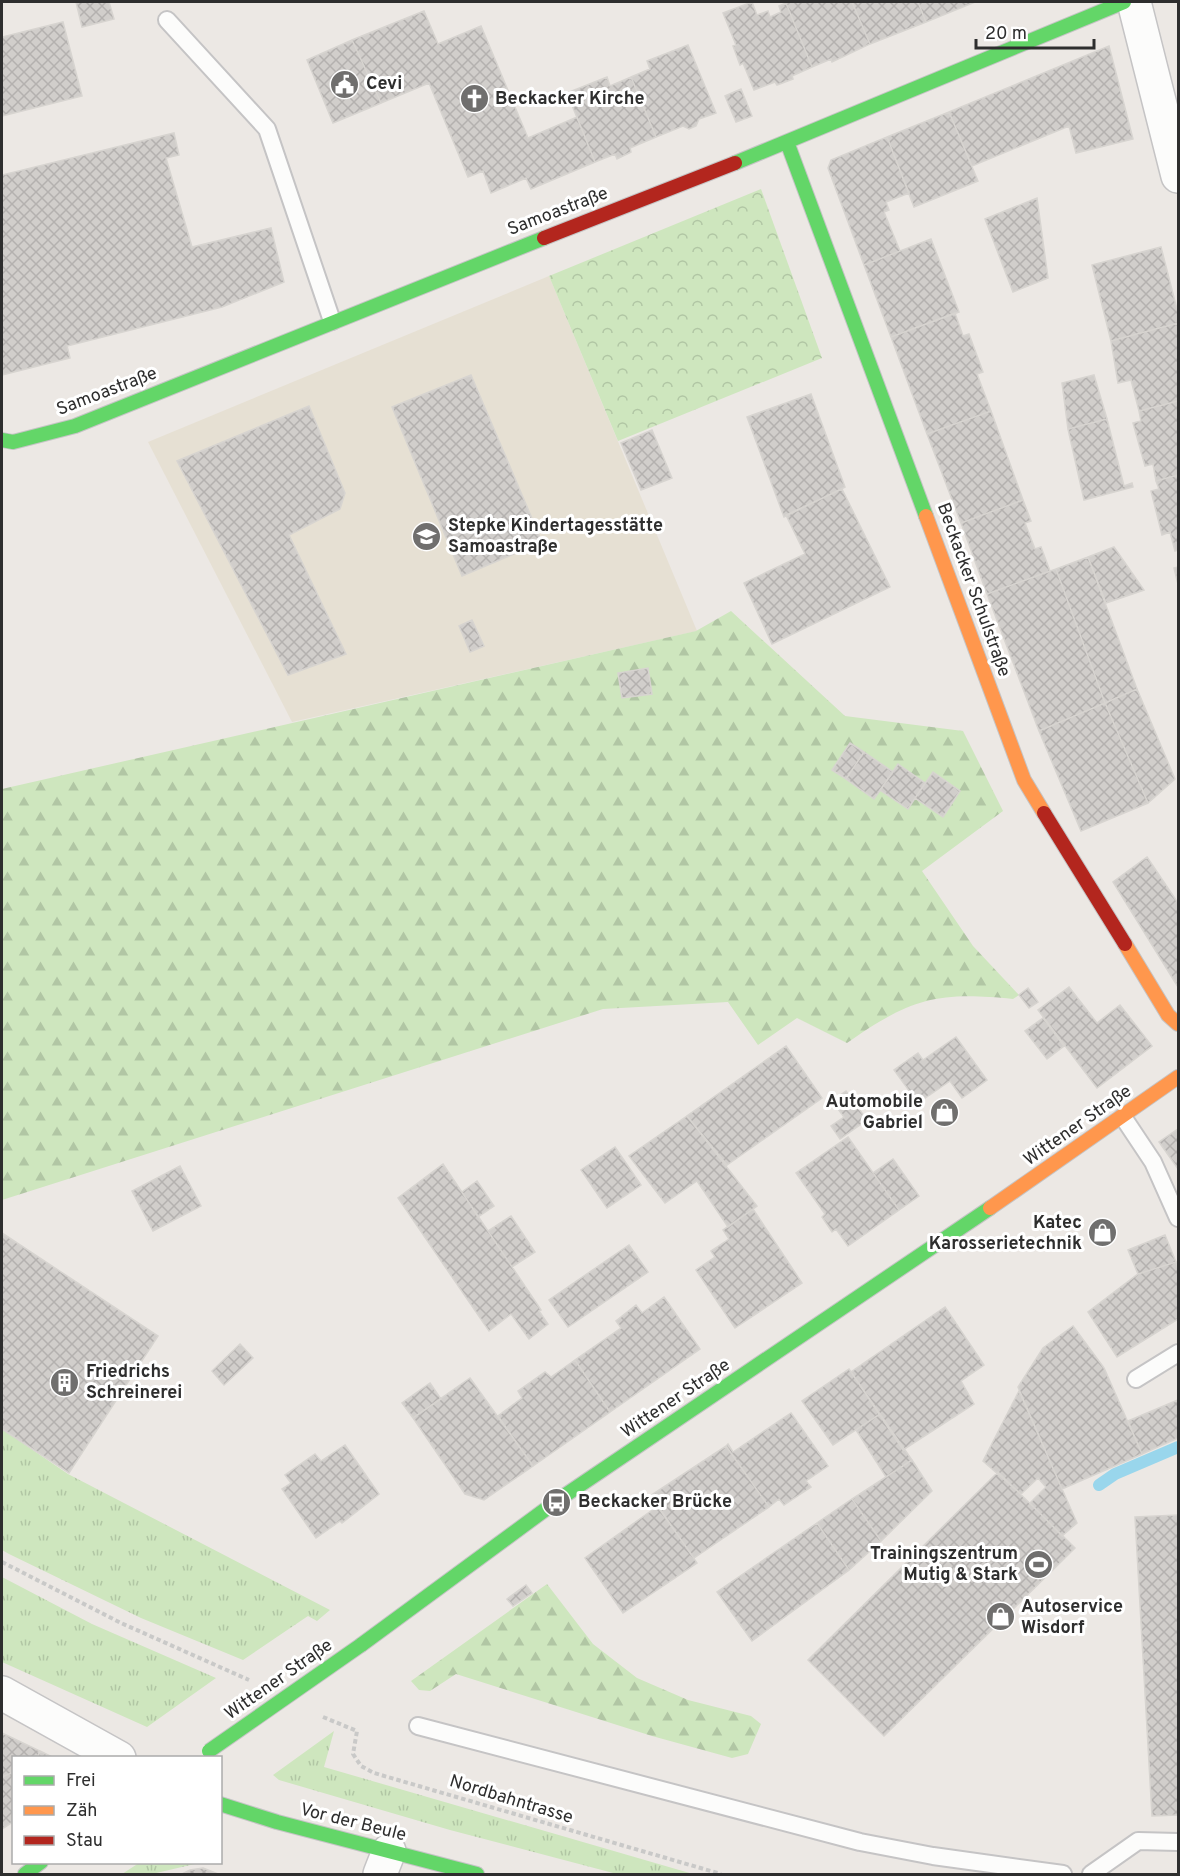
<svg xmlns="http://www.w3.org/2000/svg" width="1180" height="1876" viewBox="0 0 1180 1876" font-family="Overpass,sans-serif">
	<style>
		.education { fill: #e6e0d3 }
		.grass { fill: url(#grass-tufts) }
		.forest { fill: url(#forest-firs) }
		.park { fill: url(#park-crowns) }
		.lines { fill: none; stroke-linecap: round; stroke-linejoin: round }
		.stream { stroke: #99d6ec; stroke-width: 12 }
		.building { fill: url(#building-cross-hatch); stroke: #d7d4d0; stroke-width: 1.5 }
		.lane-casing { stroke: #c5c4c5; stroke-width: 20 }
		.street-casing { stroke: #c5c4c5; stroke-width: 36 }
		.fast-casing { stroke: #c5c4c5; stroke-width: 16 }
		.slow-casing { stroke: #c5c4c5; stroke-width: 16 }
		.jam-casing { stroke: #c5c4c5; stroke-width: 16 }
		.path { stroke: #c9c9c8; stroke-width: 4; stroke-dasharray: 4.5 3; stroke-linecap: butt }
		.lane { stroke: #fcfcfb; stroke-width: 16 }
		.street { stroke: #fcfcfb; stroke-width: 33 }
		.fast { stroke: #63d668; stroke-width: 14 }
		.slow { stroke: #ff974d; stroke-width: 14 }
		.jam { stroke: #b3261e; stroke-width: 14 }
		.fast-bridge-casing { stroke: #c5c4c5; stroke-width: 16; stroke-linecap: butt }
		.fast-bridge { stroke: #63d668; stroke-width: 14 }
		.labels { text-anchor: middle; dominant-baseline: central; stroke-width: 6; stroke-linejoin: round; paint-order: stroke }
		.poi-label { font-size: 18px; font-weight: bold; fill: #2e2e2e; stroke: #fff; text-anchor: start }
		.street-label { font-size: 18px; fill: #2e2e2e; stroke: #fff }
	</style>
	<defs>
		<pattern id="grass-tufts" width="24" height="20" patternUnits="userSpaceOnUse" patternTransform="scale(1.5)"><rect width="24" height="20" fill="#cee6be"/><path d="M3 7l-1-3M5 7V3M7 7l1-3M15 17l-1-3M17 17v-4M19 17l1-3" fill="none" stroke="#b1c6a4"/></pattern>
		<pattern id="forest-firs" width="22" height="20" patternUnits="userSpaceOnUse" patternTransform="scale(1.5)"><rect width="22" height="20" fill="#cee6be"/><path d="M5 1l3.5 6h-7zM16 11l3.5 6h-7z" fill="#b1c6a4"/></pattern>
		<pattern id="park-crowns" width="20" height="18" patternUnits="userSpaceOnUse" patternTransform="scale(1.5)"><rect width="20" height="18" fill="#cee6be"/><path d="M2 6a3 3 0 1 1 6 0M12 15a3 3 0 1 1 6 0" fill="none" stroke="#b1c6a4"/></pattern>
		<pattern id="building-cross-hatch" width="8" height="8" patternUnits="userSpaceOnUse" patternTransform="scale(1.5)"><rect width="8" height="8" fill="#d1cecb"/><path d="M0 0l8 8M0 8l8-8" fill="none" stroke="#b4b1af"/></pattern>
	</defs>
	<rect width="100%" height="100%" fill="#ece8e4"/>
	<!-- education -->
	<path class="education" d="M549,276L697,631L292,722L148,442Z"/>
	<!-- grass -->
	<path class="grass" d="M2,1429L68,1474L330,1610L317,1621L308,1616L243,1660L141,1618L9,1554L2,1550Z
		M2,1577L92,1624L216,1678L147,1727L2,1662Z
		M334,1731L324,1767L693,1874H617L450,1830L279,1780L273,1775Z
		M139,1863V1862L199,1863L152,1874H122Z"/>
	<!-- forest -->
	<path class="forest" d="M731,611L845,716L963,731L1003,811L922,871L973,946L1019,995L1013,999C936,991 910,999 847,1043L797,1018L758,1045L728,1002L603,1009L2,1200V789L696,631Z
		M547,1584L593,1644L637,1678L688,1700L751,1716L761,1724L748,1754L732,1758L652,1736L456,1674L430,1691L419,1690L411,1681Z"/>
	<!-- park -->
	<path class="park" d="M761,189L822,358L618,441L549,276Z"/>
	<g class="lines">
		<!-- stream -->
		<path class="stream" d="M1099,1485L1115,1474L1178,1447"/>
	</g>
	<!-- building -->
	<path class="building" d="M76,2H109L114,19L82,27Z
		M752,2L757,15L768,11L770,17L781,12L779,6L786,3L812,67L792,76L793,79L777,85L775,82L754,90L743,63L740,65L733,46L736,45L723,13Z
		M791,2H852L870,44L832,62L831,59L812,67L786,3Z
		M852,2H918L926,22L870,44Z
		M918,2H975L926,22Z
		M424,11L438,44L481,26L528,138L577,117L595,162L531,189L526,178L491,193L483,171L468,177L429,83L381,103L352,40Z
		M63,22L82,96L2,116V37Z
		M352,40L381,103L333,123L307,60Z
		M688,45L716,113L699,119L696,126L689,129L683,126L656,137L631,77L650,69L647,61Z
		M1109,46L1133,139L1076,153L1069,126L972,166L949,112Z
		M607,77L610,86L631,77L656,137L630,148L631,152L617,159L615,154L595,162L567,93Z
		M741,89L752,116L736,122L725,96Z
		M949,112L978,181L914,207L887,137Z
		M174,133L179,155L166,158L192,247L271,228L284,282L222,307L67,346L70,358L2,375V175Z
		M887,137L909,193L886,202L889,210L884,212L900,251L864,265L828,168L831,160Z
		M1037,198L1048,278L1013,292L985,219Z
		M931,239L959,312L891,337L864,265Z
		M1161,247L1178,313V323L1111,341L1092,265Z
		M955,313L963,336L969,334L983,372L977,374L991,411L927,434L891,337Z
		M1178,323V401L1139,411L1131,380L1118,383L1111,341Z
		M471,375L542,542L462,576L392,407Z
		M1094,375L1107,419L1068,429L1062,383Z
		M811,394L845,487L784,517L747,417Z
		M1178,401V475L1156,481L1153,464L1145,466L1133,423L1141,421L1139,411Z
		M309,406L345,493L340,509L289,535L346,654L288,675L177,461Z
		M991,411L1023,500L961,523L927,434Z
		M1107,419L1124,486L1132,483L1133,487L1084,500L1068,429Z
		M652,430L672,478L641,490L621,443Z
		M1178,475V550L1175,551L1170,532L1162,535L1151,491L1159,489L1156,481Z
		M842,489L890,587L772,644L744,583L805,554L786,515Z
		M1023,500L1031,521L1025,523L1035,549L1041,547L1050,571L987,594L961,523Z
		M1114,547L1144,590L1106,603L1088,557Z
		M1088,557L1137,689L1105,703L1056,569Z
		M1178,567V584L1174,568Z
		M1056,569L1105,703L1039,731L987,594Z
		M472,620L484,646L470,652L459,626Z
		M648,668L652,694L622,698L618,673Z
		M1137,689L1175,779L1148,803L1105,703Z
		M1105,703L1148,803L1081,831L1039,731Z
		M850,743L864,752L846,779L832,770Z
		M864,752L893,772L874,799L846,779Z
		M898,764L925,783L908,809L880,790Z
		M933,772L960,791L943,817L915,798Z
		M1147,857L1178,903V987L1113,882Z
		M1069,987L1097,1023L1120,1005L1152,1046L1097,1088L1038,1010Z
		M1028,988L1038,1002L1029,1008L1019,995Z
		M1043,1018L1064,1046L1047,1059L1025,1031Z
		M956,1037L987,1080L962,1098L950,1081L918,1103L894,1070L918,1053L923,1060Z
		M786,1046L822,1098L727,1165L687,1116Z
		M846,1091L867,1120L840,1139L831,1126L844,1117L832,1101Z
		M687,1116L757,1206L728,1227L697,1181L665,1203L629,1156Z
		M1178,1129V1169L1159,1142Z
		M848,1137L899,1210L848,1246L836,1229L832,1232L822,1217L825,1214L796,1173Z
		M615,1147L641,1185L607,1208L581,1170Z
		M893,1159L919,1196L899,1210L873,1173Z
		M443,1164L541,1310L539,1311L548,1324L529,1339L511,1314L489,1331L398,1198Z
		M180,1166L201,1206L153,1231L132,1191Z
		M477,1181L494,1206L478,1217L462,1192Z
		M753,1209L802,1283L735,1328L696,1270L715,1257L711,1251L729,1239L723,1230Z
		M511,1216L535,1252L512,1267L488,1231Z
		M2,1233L158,1336L69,1473L2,1429Z
		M1165,1235L1176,1262L1138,1274L1128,1250Z
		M629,1245L648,1272L568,1327L549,1300Z
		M1176,1262L1178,1269V1319L1117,1357L1088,1312L1138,1274Z
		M664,1297L700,1349L610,1412L575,1360L621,1328L616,1321L636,1305L642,1313Z
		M945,1307L984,1365L961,1381L974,1404L903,1450L851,1372Z
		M1073,1326L1104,1368L1142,1454L1062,1489L1018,1387L1043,1348Z
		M240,1344L253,1358L224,1385L212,1371Z
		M575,1360L610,1412L533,1466L498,1416L522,1398L518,1391L545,1372L551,1377Z
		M849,1369L880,1414L833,1445L802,1401Z
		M470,1378L533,1466L484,1500L465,1494L413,1418Z
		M430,1383L441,1399L413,1418L402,1403Z
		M1019,1391L1077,1523L1062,1536L1030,1503L1046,1487L1038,1478L1021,1494L983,1461Z
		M1178,1400V1438L1142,1454L1128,1421Z
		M791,1413L828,1466L806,1481L811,1487L784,1505L779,1499L769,1507L726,1446L728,1444L733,1452Z
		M880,1414L912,1460L886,1477L856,1430Z
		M345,1445L379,1494L342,1523L340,1521L316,1538L282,1489L291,1483L285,1475L315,1454L321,1461Z
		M726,1446L769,1507L694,1558L650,1496Z
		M912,1460L932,1491L881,1541L852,1499Z
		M998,1472L1075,1548L884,1736L808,1660Z
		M852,1499L881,1541L849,1570L817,1523Z
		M658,1506L697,1563L623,1613L585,1558Z
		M1178,1515V1815L1152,1816L1135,1517Z
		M817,1523L849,1570L752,1641L717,1592Z
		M526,1585L532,1593L513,1606L507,1599Z
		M2,1733L40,1751L37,1758H14V1772L2,1777Z
		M40,1751L54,1758H37Z
		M14,1772V1821L2,1829V1777Z
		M203,1868L218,1874H182L190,1870Z"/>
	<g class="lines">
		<defs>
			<path id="lane" d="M167,20L267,129L332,321
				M1123,1117L1153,1162L1178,1218
				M1136,1379L1178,1353
				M418,1726L860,1842L933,1856L1063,1874
				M1091,1874L1138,1841L1178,1842"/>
			<path id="street" d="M1134,2L1178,176
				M2,1693L119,1758
				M380,1874L389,1851"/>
			<path id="fast" d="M787,142L926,516
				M735,163L1124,2
				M2,440L13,442L75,426L544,238
				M361,1645L561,1498L990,1208
				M220,1804L277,1822L477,1874
				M25,1874L41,1862"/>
			<path id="slow" d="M926,516L1024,780L1044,813
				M1125,944L1168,1015L1178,1024
				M990,1208L1178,1077"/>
			<path id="jam" d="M544,238L735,163
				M1044,813L1125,944"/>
		</defs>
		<!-- lane casing -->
		<use href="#lane" class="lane-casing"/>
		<!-- street casing -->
		<use href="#street" class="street-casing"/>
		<!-- fast casing -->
		<use href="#fast" class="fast-casing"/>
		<!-- slow casing -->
		<use href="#slow" class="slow-casing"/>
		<!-- jam casing -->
		<use href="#jam" class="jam-casing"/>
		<!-- path -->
		<path class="path" d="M2,1562L121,1623L249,1680
			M323,1717L357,1731L353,1754L361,1766L374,1773L721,1874"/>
		<!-- lane -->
		<use href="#lane" class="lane"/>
		<!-- street -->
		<use href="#street" class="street"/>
		<!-- fast -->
		<use href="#fast" class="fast"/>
		<!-- slow -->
		<use href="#slow" class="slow"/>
		<!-- jam -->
		<use href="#jam" class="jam"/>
		<defs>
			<path id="fast-bridge" d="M209,1751L361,1645"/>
		</defs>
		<!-- fast-bridge casing -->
		<use href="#fast-bridge" class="fast-bridge-casing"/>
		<!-- fast-bridge -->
		<use href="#fast-bridge" class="fast-bridge"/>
	</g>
	<!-- icons -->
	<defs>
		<symbol id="civic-disc" viewBox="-11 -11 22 22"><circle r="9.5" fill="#706f6e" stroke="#fff"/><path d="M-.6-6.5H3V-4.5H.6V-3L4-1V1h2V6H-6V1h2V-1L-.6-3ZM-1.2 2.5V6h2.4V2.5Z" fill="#fff"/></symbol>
		<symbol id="church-disc" viewBox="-11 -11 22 22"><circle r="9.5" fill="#706f6e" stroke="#fff"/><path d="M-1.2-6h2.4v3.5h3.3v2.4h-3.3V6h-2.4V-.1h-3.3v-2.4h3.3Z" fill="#fff"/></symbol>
		<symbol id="school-disc" viewBox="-11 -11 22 22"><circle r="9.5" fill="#706f6e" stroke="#fff"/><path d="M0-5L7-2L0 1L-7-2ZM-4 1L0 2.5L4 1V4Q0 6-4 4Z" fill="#fff"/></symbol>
		<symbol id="shop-disc" viewBox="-11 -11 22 22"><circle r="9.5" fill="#706f6e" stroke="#fff"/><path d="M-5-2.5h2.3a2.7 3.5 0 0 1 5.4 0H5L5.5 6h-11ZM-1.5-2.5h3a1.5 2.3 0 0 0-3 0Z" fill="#fff"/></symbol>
		<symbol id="building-disc" viewBox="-11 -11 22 22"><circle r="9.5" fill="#706f6e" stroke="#fff"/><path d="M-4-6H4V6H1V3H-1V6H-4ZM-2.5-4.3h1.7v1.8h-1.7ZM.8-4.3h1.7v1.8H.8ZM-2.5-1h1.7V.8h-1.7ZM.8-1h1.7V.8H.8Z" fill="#fff"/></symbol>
		<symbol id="bus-disc" viewBox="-11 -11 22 22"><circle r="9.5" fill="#706f6e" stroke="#fff"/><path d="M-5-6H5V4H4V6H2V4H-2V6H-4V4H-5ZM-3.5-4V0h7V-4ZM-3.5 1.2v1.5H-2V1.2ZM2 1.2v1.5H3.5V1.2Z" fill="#fff"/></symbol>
		<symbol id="stadium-disc" viewBox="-11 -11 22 22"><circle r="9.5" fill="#706f6e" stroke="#fff"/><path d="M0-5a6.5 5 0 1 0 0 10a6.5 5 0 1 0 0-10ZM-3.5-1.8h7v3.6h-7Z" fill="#fff"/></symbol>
	</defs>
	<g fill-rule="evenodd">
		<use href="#civic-disc" x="328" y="68" width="33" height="33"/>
		<use href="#church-disc" x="458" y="82" width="33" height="33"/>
		<use href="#school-disc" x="410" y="520" width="33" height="33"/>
		<use href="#shop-disc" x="928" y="1096" width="33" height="33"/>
		<use href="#shop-disc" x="1086" y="1216" width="33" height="33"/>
		<use href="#building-disc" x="48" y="1366" width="33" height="33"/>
		<use href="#bus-disc" x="540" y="1486" width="33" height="33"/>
		<use href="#stadium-disc" x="1022" y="1548" width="33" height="33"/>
		<use href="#shop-disc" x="984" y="1600" width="33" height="33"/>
	</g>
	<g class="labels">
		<!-- poi labels -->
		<g class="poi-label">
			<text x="366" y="84">Cevi</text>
			<text x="495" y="99">Beckacker Kirche</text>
			<text x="448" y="526">Stepke Kindertagesstätte<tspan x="448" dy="21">Samoastraße</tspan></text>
			<text x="923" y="1102" text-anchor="end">Automobile<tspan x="923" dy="21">Gabriel</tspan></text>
			<text x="1082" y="1223" text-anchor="end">Katec<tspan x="1082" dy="21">Karosserietechnik</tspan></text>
			<text x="86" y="1372">Friedrichs<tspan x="86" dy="21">Schreinerei</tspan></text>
			<text x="578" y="1502">Beckacker Brücke</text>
			<text x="1018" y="1554" text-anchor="end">Trainingszentrum<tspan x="1018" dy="21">Mutig &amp; Stark</tspan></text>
			<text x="1021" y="1607">Autoservice<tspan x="1021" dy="21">Wisdorf</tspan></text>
		</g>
		<!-- street labels -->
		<g class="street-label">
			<text transform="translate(558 212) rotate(-21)">Samoastraße</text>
			<text transform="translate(107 392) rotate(-21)">Samoastraße</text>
			<text transform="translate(973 590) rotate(70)">Beckacker Schulstraße</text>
			<text transform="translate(1078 1126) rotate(-35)">Wittener Straße</text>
			<text transform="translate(676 1399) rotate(-34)">Wittener Straße</text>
			<text transform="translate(279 1680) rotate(-35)">Wittener Straße</text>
			<text transform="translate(511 1800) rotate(17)">Nordbahntrasse</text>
			<text transform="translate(353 1823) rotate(14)">Vor der Beule</text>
		</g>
	</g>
	<!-- border -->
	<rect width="1180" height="1876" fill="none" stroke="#2e2e2e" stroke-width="6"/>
	<!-- legend -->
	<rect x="12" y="1756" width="210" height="108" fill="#ffffff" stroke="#ababab" stroke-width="1.5"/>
	<rect x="24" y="1776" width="30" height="9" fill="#63d668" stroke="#ababab" stroke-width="1.5"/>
	<text x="66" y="1786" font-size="18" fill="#2e2e2e">Frei</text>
	<rect x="24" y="1806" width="30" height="9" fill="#ff974d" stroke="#ababab" stroke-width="1.5"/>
	<text x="66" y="1816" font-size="18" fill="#2e2e2e">Zäh</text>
	<rect x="24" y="1836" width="30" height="9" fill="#b3261e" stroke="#ababab" stroke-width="1.5"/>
	<text x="66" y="1846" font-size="18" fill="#2e2e2e">Stau</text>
	<!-- scale -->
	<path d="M976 39v9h118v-9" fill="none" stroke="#2e2e2e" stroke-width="3"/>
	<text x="985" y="39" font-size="18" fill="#2e2e2e" stroke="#ffffff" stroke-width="4.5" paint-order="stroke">20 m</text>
</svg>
